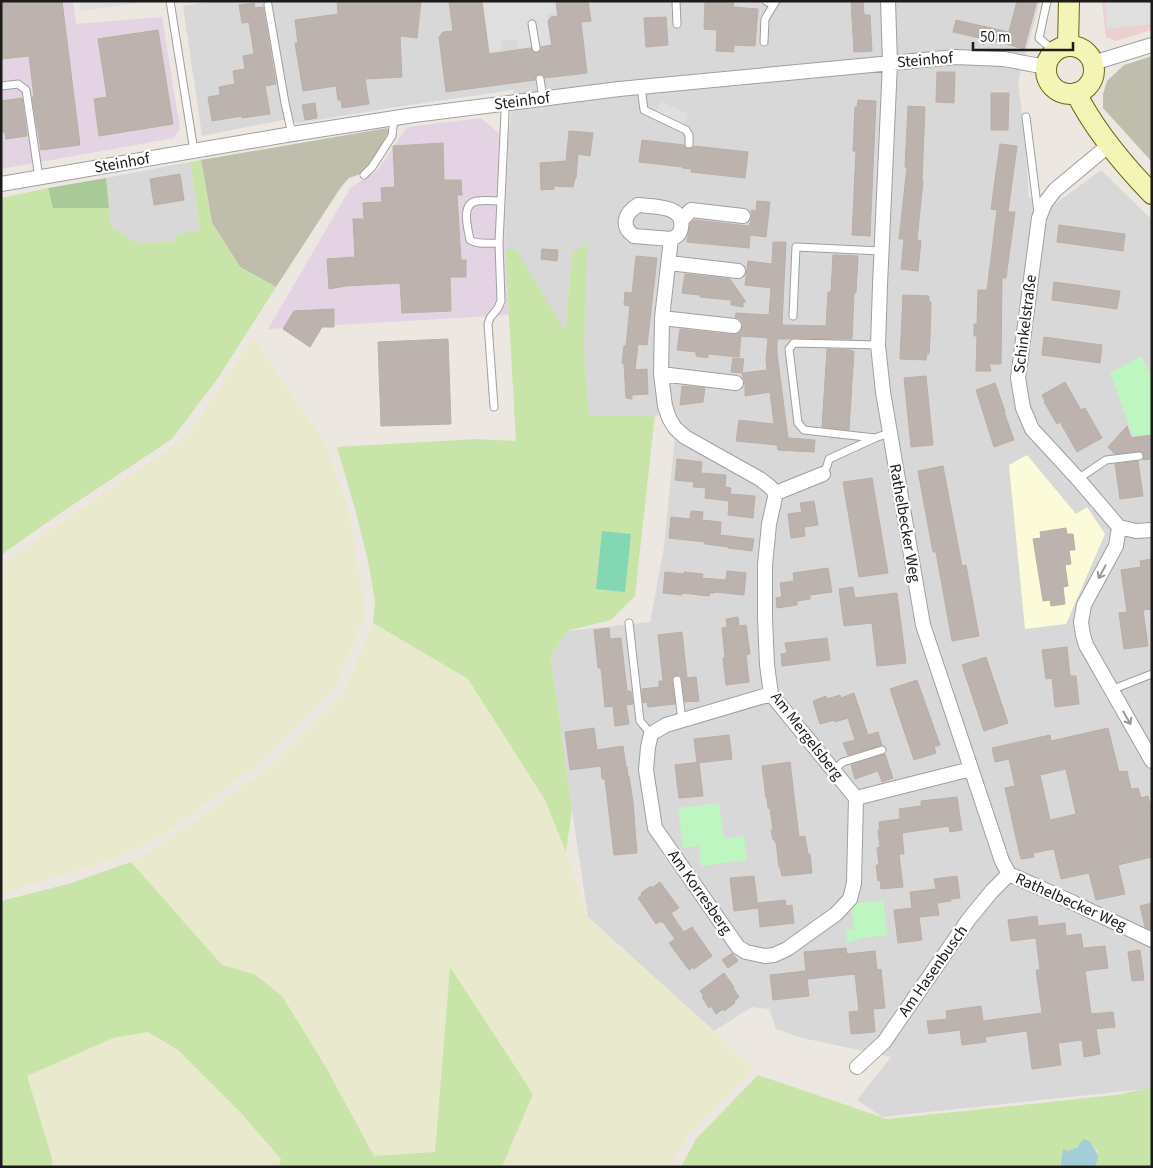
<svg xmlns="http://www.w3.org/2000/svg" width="1153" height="1168" viewBox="0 0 1153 1168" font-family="'Source Sans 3',sans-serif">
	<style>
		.residential { fill: #d9d8d8 }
		.commercial { fill: #ecd0d1 }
		.industrial { fill: #e4d3e2 }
		.education { fill: #fcfbd9 }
		.construction { fill: #bfbead }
		.farmland { fill: #e9eacd }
		.grass { fill: #c9e4a9 }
		.forest { fill: #a9c998 }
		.park { fill: #bff5c0 }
		.pitch { fill: #83d7b2 }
		.parking { fill: #dfdfdf }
		.water { fill: #a3ced7 }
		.building { fill: #bcb3ae; stroke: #bcaea4; fill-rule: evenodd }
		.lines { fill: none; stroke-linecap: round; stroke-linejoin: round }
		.lane-casing { stroke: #9f9f9f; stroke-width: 9 }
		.street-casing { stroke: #9f9f9f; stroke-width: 16 }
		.secondary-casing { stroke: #62680c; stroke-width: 22 }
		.lane { stroke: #fff; stroke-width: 7 }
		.street { stroke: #fff; stroke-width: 14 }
		.secondary { stroke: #f4f4b6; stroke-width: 20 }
		.oneway { stroke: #989898 }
		.labels { text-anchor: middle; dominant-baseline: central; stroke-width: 4.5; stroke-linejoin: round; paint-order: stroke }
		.street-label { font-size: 16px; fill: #1b1b1b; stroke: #fff }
	</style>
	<rect width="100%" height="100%" fill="#ece8e1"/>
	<!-- residential -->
	<path class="residential" d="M212,1H1040L1018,82L1024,127L1029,198L1055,204L1101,170L1152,220V1086L1145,1089L882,1117L857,1100L891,1057L798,1037L776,1029L769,1009L752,1007L714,1031L588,917L572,810L551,657L567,631L650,622L664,547L677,415L589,417L584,351L572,253L565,332L516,250L505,249L508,141L514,90L396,107L299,123L283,120L202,136L183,6Z
		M190,162L200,230L175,235V241L138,244L111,226L106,178Z"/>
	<!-- commercial -->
	<path class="commercial" d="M1102,1H1152V30L1116,41L1106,37Z"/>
	<!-- industrial -->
	<path class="industrial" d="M1,1H73L76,24L162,17L180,129L174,138L1,169Z
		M481,118L508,141L505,249L509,315L268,329L351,187L377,171L407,127Z"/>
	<!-- education -->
	<path class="education" d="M1027,455L1076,514L1087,507L1105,534L1066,624L1025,629L1009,465Z"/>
	<!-- construction -->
	<path class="construction" d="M1152,56V162L1103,108V94L1107,81L1124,65Z
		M387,128L389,131L376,156L363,173L349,178L341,187L276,287L240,267L212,223L201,160Z"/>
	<!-- farmland -->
	<path class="farmland" d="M253,338L325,443L349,511L365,614L335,687L263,760L166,833L114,859L9,891L1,896V565L188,435Z
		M373,623L468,679L545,800L566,852L588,918L714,1031L753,1069L690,1133L669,1167H502L533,1094L450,968L435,1152L374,1156L327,1069L254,974L222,966L131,862L172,837L270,767L344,692Z
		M148,1032L178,1050L241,1113L281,1159L279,1167H52V1157L27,1076L113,1038Z"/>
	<!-- grass -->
	<path class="grass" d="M201,160L212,223L240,267L276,287L218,378L172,439L62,512L1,555V198L48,188L53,208H109L111,226L138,244L175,241L174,235L200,230L190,162Z
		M587,243L584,351L589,416L655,415L635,596L611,620L567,631L551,657L572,810L566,852L545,800L468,679L373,623L375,601L368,561L355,509L337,447L477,439L516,441L505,249H516L565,331L572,253Z
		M131,862L222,965L254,974L282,996L327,1069L374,1156L435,1152L450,967L533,1094L502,1167H279L281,1159L241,1113L178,1050L148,1032L113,1038L27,1076L52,1158V1167H1V902L5,900L68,884Z
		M758,1075L887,1119L1115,1095L1145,1089L1152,1086V1167H1094L1096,1163L1098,1152L1091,1144L1080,1145C1077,1149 1070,1152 1065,1150L1062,1154L1060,1167H681L696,1139Z"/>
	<!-- forest -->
	<path class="forest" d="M106,178L109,208H53L48,188Z"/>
	<!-- park -->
	<path class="park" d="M1141,356L1152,377V434L1133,436L1110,373Z
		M719,803L724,838L744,836L747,860L701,866L699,846L683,848L678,808Z
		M883,900L887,935L862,938L847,943L846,930L854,929L851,904Z"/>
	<!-- pitch -->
	<path class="pitch" d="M602,531L631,534L625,592L596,589Z"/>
	<!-- parking -->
	<path class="parking" d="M80,1H154L81,11Z
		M482,1H555L556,13L547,14L550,45L519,48L517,40L501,41L502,50L474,54L472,38L487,35Z
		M1105,1H1152V24L1107,29Z
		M661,101L688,114L682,126L655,114Z"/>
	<!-- water -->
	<path class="water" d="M1083,1139L1090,1141C1095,1153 1103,1154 1094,1167H1060L1063,1149L1069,1151L1075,1148H1077Z"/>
	<!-- building -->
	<path class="building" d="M1,1H62L80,145L41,150L32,97H34L29,56L1,59Z
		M337,1H421L417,38L400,36L402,77L365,79L369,104L342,108L341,100H338L336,86L303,91L295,43H298L295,20L338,14Z
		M449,1H482L489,54L531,48L534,53L539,52L541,50V47L552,45L548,21L551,17L558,16L556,1H588L591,21L581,22L587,73L545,78L544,75L540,74L536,75L535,80L446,92L439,37L443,32L453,31Z
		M705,1H734L733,7L758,9L755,46L734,45V52L716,51L717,30L704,29Z
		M851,1H863L864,15H870L872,51L854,52Z
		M1017,1H1037L1024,49L1006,44L953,32L956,20L1009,32Z
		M254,3L255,8L263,7L276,84L265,86L270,114L242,118V116L212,121L208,97L220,95L219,87L235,84L233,71L245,69L243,56L254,54L249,22L242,23L239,5Z
		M666,17L668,45L646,47L644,18Z
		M158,30L173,124L99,136L94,99L107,97L98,39Z
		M937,72H955L954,103L936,102Z
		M991,93H1009L1008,130H991Z
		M22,98L27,136L6,139L5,132H1V101Z
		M858,100L876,101L870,236L852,235L856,151H853L855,107H857Z
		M315,103L317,118L305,120L302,105Z
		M908,106L925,107L922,180L923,181L917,240L921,241L918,271L901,269L904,239H899L907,167H905Z
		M569,131L593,133L590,156L578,154L576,178H575L573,187L554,186V189L541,190L540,163L566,161Z
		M642,140L684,145L686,148L689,149L692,148L694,146L748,152L745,178L691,172L692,169L682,168L683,167L639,162Z
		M443,143L444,180H461L462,195H457L461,260H466V277H450L451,311L402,313L400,283L346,286L329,289L327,259L355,257L353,219H364L363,203L382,202L381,188L395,187L393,146Z
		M1000,144L1017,146L1008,212H1015L1006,278H1002L1001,364H989L991,371H976L977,336H974V324H977L978,290H987L997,210L991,209Z
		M180,174L184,200L154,205L150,179Z
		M757,201L770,202L766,237L750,235L749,248L687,242L690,224L694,220L749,226L752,217L751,210L756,211Z
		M1059,225L1125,234L1123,251L1057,242Z
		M773,242H786L782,325L826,326L828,292H831L833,255L858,256L856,293H854L852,339L794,338L790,339H777V353L788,438L815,440L814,452L778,450L777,445L736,441L739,420L774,424L770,392L745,396V384L742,373L767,370L766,360L768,338L741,336L739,357L708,354V358L696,356V352L677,350L680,329L734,335L741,332L743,326L742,322L740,319L735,317L736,313L769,315L771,288L745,285L748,261L772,264Z
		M542,249L558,250L557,261L541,259Z
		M636,256L657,258L647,345L638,344L635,370L647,369L648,394L632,395V399L626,398L624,364L622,363L624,346H626L630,306L624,305L625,292L632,293Z
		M685,274L730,279L746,302H743V307L731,305V300L700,297V295L682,293Z
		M1054,282L1120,291L1117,309L1052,300Z
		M903,295L929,296V302H931L930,339L929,354L927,353L926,360L900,359Z
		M334,309V327H322L310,347L283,329L294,311Z
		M1044,337L1102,345L1100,363L1042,355Z
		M448,339L451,424L381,426L378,342Z
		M827,349L851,350V351H854L849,430L822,427Z
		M733,358L744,359L742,373L731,372Z
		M926,376L933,445L911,447L904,378Z
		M1065,382L1081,410L1085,408L1102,438L1077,452L1060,422L1057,424L1044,402L1045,401L1042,395Z
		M995,383L1005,411L1004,412L1014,440L994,447L976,390Z
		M682,386L705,388L703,402L680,405Z
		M1127,426L1131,438L1152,435V459L1143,460L1144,456L1143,453L1139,451L1114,454L1113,452L1108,447Z
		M677,459L702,462L701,473L726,475L725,487L731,488L730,494L755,496L753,518L728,515L729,501L705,498L706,488L693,487L694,482L675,480Z
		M1138,461L1143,496L1120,499L1115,464Z
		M943,466L962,566L966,565L979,636L952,641L936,552H933L918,471Z
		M872,478L888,573L859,577L843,482Z
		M814,501L818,525L804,527L805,536L791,538L788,514L802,512L800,503Z
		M691,511L703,512L702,520L721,522L720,535L754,539L752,551L728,548L729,547L705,544V542L669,538L671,517L690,519Z
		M1066,528L1067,534H1073L1075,550H1069L1071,564L1065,565L1068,586L1063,587L1065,604L1051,606L1050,600L1043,601L1033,539L1041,538L1040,532Z
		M1152,559V609L1143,610L1148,646L1124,649L1119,613L1127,612L1121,570L1141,567L1140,561Z
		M828,568L832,592L810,595V599L797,601V605L777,608L776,598L782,597L780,583L794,581L793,573Z
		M727,571L746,573L744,595L716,592L715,593H710L709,596L682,593V595L663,593L665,572L684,574V572L703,574L702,578L726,580Z
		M853,587L855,598L897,593L906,663L877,666L872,623L844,626L839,589Z
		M738,617L739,626L746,625L750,654L746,655L749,682L726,685L723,658L725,657L722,628L727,627L726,619Z
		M609,628L610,639L621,638L627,691H631L633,704L626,705L629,724L615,726L613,706L605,707L601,668H598L594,630Z
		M682,632L687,678L696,677L699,701L685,702L682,679L680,675H677L673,676L672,680L675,704L648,707L647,702L643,703L642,689L659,687V681H663L658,635Z
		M827,638L830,660L782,666L781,654L787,653L785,643Z
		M1067,647L1070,676H1076L1079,704L1055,707L1052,678L1046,679L1042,650Z
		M986,657L1008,723L984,731L962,665Z
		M917,680L940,745L934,747L936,753L914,760L890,689Z
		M854,693L868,735L878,732L882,745L848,755L843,743L855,740L848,718L835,722L834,720L820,724L813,701L826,696L827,699L840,695L841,698Z
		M594,728L597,750L623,746L626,767H627L628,776H629L633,802L637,853L614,855L605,779H602L601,766L570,770L565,732Z
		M1108,728L1119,772L1127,771L1131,789L1138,788L1141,798L1148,796L1152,812V857L1118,865L1125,894L1096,900L1089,873L1061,879L1054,849L1033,853L1034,857L1021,859V856H1020L1005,788L1015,786L1009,759L995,762L992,748L1050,735L1051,741ZM1066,769L1076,814L1050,820L1040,775Z
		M729,735L732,759L697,763L694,739Z
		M885,754L893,778L882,782L878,771L855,779L851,765Z
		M699,762L703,796L679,798L675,765Z
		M790,762L799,837L805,836L808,854H810L812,873L782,876L780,867H779L776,842H775V840H773L771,830H773L770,808H768L767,798H766L762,766Z
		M957,797L962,830L950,832L949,826L902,833L904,854H899L903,887L881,889L880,880L878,881L876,865H879L877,848L880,847L878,830H880L879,822L900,819L899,809L921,806V801Z
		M754,876L758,908L734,911L730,878Z
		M957,876L960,898L950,899L951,901L937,903L939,915L919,917L922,940L898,943L894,910L912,908L910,892L936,889L934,879Z
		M660,882L679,908L671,913L678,924L684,932L692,927L712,956L694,969L693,967L689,970L669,943L675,939L663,922L662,923L661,921L656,924L638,898L642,895L641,893L651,886L652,888Z
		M785,900L786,906L792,905L794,923L760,927L758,903Z
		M1152,903V930L1145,927L1140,906Z
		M1037,916L1038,926L1065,923L1066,936L1081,934L1083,948L1105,946L1108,968L1085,971L1091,1014L1113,1012L1115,1027L1096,1029L1100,1054L1084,1057L1082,1040L1058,1043L1061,1065L1032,1069L1027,1031L985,1037L986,1042L962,1045L960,1030L929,1034L927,1021L947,1019L946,1011L981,1006L983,1021L1042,1013L1036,970H1040L1036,938L1011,941L1008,920Z
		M846,948L847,954L875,951L877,970L881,969L885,1008L873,1009L875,1032L851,1034L849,1012L859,1011L855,974L807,979L809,996L773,1000L770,975L806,971L804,952Z
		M1140,950L1144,980L1132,981L1128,952Z
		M732,953L738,961L728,968L722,960Z
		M724,973L734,987L733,988L739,997L734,1001L735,1003L724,1011L723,1009L716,1014L711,1006L709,1008L702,997L704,996L700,991Z"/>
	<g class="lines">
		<defs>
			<path id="lane" d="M170,1L194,151
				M676,1L677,24
				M766,1L773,5
				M1047,1L1039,38L1055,52
				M268,5L285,103L292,134
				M532,24L536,48
				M764,42L765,19L776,1
				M540,79L543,98
				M1,86L18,84L26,90L39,178
				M641,87L644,110L686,130L689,135V144
				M1026,117L1038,213
				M364,175L372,167L392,136L394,118
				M499,243C489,243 478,245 470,240C468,228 460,204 477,201C484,200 493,201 501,201
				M793,316L796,247L881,251
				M494,407L488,324L490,318L498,308L501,301L499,243L505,113L504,103
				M875,438L804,430L798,423L789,349L794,343L878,345
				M823,474L827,466L829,459L875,438L889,433
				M1078,479L1106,460L1139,456
				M629,623L640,721L651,734
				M677,680L682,721
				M1111,690L1152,674
				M833,770L843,762L882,750"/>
			<path id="street" d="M888,1L890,63L880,285L878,345L883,392L923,625L1002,861L1009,874L1074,903L1152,940
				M1093,63L1152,45
				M1109,145L1055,190L1045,203L1039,218L1018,378L1023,408L1032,429L1078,479L1119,527L1136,531L1152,530
				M1,184L292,134L414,115L619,89L955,57L1004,59L1046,67
				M638,205C654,207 685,205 681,228C680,235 676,237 671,239L634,236C620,226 625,213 638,205Z
				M681,221L691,210L743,216
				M671,239L662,318L661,374L665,406L669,418L675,428L685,437L760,479L769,486L776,493L769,524L765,565V618L767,665L771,694L856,798
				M669,263L738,271
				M662,318L734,326
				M661,374L736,383
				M776,493L823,474
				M1119,527L1116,546L1084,605L1081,622L1083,635L1086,645L1152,761
				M771,694L666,725L651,734L648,747L646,770L655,828L738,947L746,952L765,956L774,955L787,949L836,914L850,899L854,883L856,798
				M856,798L971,769
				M857,1067L884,1042L969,919L992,891L1009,874"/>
			<path id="secondary" d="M1068,46L1069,1
				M1046 70a24 24 0 1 1 48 0a24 24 0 1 1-48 0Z
				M1076,93C1095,131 1123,164 1152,194"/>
		</defs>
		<!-- lane casing -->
		<use href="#lane" class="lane-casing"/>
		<!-- street casing -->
		<use href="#street" class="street-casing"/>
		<!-- secondary casing -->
		<use href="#secondary" class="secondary-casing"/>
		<!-- lane -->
		<use href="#lane" class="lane"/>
		<!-- street -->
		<use href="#street" class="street"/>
		<!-- secondary -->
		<use href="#secondary" class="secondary"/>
	</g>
	<!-- one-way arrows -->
	<defs><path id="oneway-shaft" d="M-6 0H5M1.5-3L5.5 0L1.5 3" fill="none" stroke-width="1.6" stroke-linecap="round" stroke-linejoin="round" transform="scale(1.25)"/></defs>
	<g class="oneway">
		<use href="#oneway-shaft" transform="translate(1102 572) rotate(118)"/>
		<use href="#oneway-shaft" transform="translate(1127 718) rotate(60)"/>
	</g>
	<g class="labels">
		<!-- street labels -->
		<g class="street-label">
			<text transform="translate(925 60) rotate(-5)">Steinhof</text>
			<text transform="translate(522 101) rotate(-7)">Steinhof</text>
			<text transform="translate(122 163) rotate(-10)">Steinhof</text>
			<text transform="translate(1025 324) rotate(-83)">Schinkelstraße</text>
			<text transform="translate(905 523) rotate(80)">Rathelbecker Weg</text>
			<text transform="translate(807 736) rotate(52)">Am Mergelsberg</text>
			<text transform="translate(700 892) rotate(55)">Am Korresberg</text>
			<text transform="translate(1071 902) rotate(24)">Rathelbecker Weg</text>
			<text transform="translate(933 971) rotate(-55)">Am Hasenbusch</text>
		</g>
	</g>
	<!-- border -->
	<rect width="1153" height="1168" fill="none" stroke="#1b1b1b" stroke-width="5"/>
	<!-- scale -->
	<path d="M973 42v8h100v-8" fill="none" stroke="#1b1b1b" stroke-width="2.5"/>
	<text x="980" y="42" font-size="15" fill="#1b1b1b" stroke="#ffffff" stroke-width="4" paint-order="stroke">50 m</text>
</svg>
